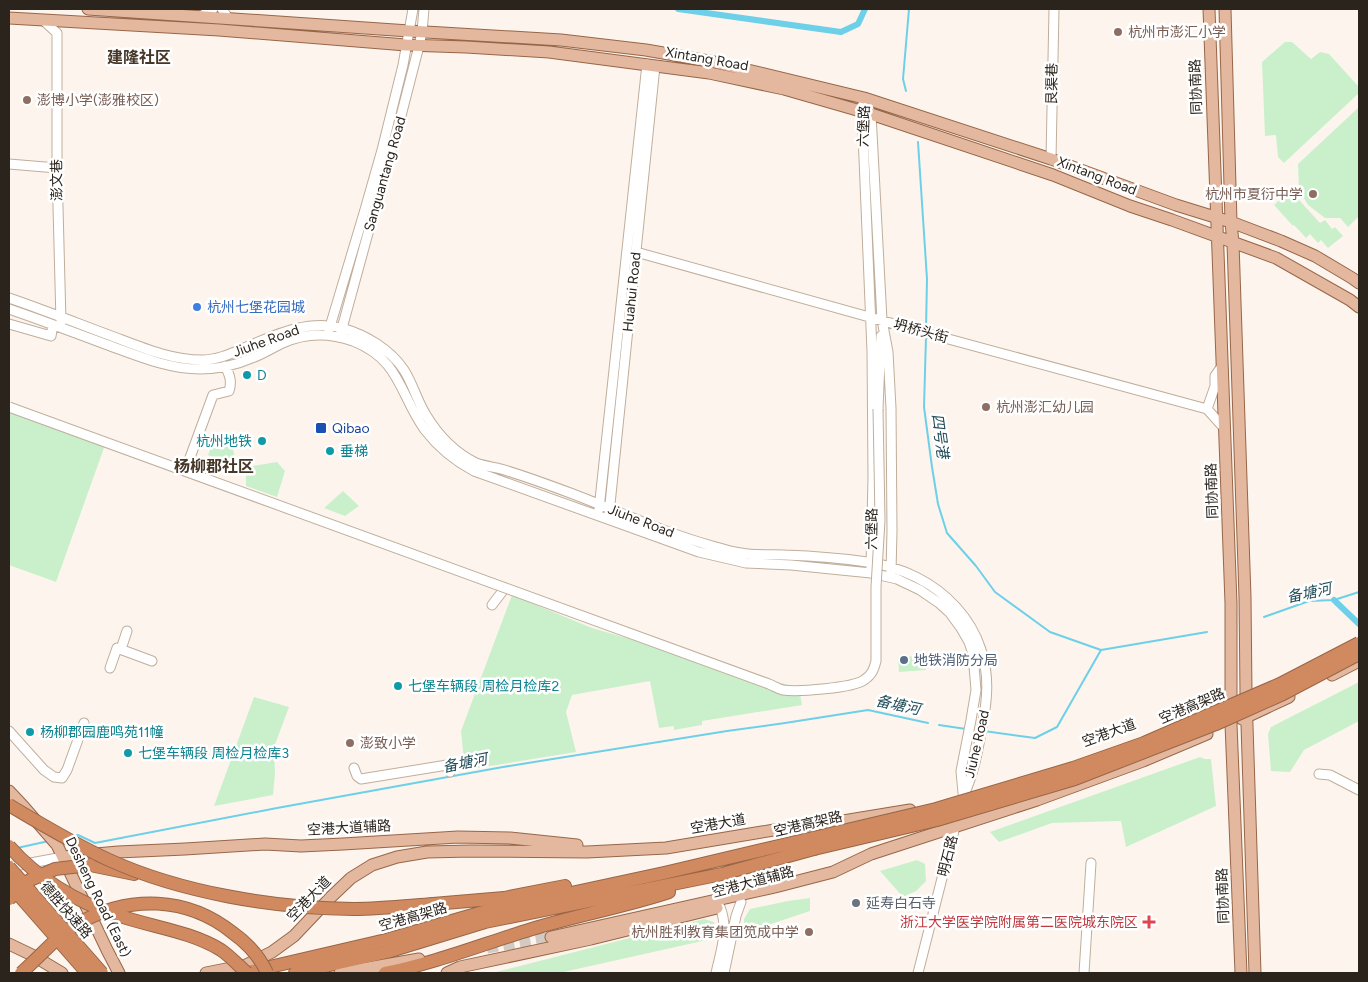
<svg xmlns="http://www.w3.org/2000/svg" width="1368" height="982" viewBox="0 0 1368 982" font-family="Figtree,'Noto Sans SC',sans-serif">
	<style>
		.green { fill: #c9f0cb }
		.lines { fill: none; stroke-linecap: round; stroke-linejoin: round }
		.stream { stroke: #6dd0e8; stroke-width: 2 }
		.canal { stroke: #6dd0e8; stroke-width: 6 }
		.major-tunnel { stroke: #d3cbc3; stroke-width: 11; stroke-dasharray: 11 5.5; stroke-linecap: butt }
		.minor-casing { stroke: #c0ae9c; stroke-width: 11 }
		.major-casing { stroke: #976648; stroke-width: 13 }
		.highway-casing { stroke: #976648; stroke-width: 14 }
		.minor { stroke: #fff; stroke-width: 9 }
		.major { stroke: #e3b89f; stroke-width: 11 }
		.highway { stroke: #d1895f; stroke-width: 12 }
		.minor-bridge-casing { stroke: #c0ae9c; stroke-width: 11; stroke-linecap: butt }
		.highway-bridge-casing { stroke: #976648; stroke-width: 14; stroke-linecap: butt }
		.minor-bridge { stroke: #fff; stroke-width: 9 }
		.highway-bridge { stroke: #d1895f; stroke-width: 12 }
		.education-dot { fill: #8d6e63; stroke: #fff; stroke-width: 2 }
		.shop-dot { fill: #3f7fe0; stroke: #fff; stroke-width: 2 }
		.culture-dot { fill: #0f9aa8; stroke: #fff; stroke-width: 2 }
		.transit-dot { fill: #1a4fb4; stroke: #fff; stroke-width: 2 }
		.service-dot { fill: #5c6f8a; stroke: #fff; stroke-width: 2 }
		.worship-dot { fill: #6b7280; stroke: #fff; stroke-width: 2 }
		.health-dot { fill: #e0444e; stroke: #fff; stroke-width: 2 }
		.labels { text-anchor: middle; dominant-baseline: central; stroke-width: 5; stroke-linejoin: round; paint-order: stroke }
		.education-label { font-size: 14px; fill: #785e54; stroke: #fff; text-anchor: start }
		.street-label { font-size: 14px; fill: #2b241d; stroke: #fff }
		.shop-label { font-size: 14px; fill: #366cbe; stroke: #fff; text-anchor: start }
		.culture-label { font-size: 14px; fill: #0d838f; stroke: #fff; text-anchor: start }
		.transit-label { font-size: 14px; fill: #164399; stroke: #fff; text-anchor: start }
		.service-label { font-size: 14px; fill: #4e5e75; stroke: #fff; text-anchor: start }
		.worship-label { font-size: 14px; fill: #5b616d; stroke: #fff; text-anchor: start }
		.health-label { font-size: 14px; fill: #be3a42; stroke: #fff; text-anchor: end }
		.water-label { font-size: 15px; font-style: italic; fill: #224e59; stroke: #fff }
		.quarter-label { font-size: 16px; font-weight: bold; fill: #453627; stroke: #fff }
	</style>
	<rect width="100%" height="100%" fill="#fdf5ed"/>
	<!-- green -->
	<path class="green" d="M1285,42H1292L1311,59L1320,52L1329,54L1359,87V93L1284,163L1278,157L1276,135L1265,136L1262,62Z
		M1359,107V216L1348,227L1340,218H1325L1308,205L1299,190L1298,164Z
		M1290,190L1320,223L1325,220L1332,229L1335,227L1343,236L1328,248L1321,240L1318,243L1310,234L1306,238L1294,225L1293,226L1274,205Z
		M9,411L105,445L56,582L9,565Z
		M216,435L224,440L231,439L235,460L225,462L208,455Z
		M277,462L285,471L277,497L246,486V467Z
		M343,491L359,506L345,516L324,508Z
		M512,595L592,628L799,688L802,705L702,721V725L674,730V726L659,728L650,681L572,695L566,712L576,752L465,770L461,731Z
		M925,656L926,670L899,672L898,657Z
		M1359,682V721L1304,750L1290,772L1271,771L1268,734L1271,727Z
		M254,697L289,707L274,747L275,773L273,795L214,806Z
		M1200,757L1205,759H1211L1216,806L1126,847L1121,821L1052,823L999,842L990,832Z
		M917,860L925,864L926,881L916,891L903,897L880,871Z
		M810,898V911L744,933V919L750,909L788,901Z
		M704,919L714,922L716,938L559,973H492Z"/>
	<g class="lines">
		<!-- stream -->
		<path class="stream" d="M906,91L903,79L909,9
			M918,142L927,279L926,329
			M926,337L924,407L932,467L938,504L947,533L976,566L995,592L1050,632L1101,650L1207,632
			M1264,617L1309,601L1334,600L1359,592
			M939,725L966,729
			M984,731L1035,738L1057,727L1101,650
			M73,836L78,835L95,843L277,808L503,767L727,731L785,723L868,710L928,723
			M17,848L49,841"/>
		<!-- canal -->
		<path class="canal" d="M678,9L841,32L858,24L865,9
			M1334,600L1359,624"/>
		<!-- major-tunnel -->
		<path class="major-tunnel" d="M487,948L551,937"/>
		<defs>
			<path id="minor" d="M222,9L228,18
				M201,16L213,9
				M43,20L57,33V168L61,322
				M1051,159L1054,9
				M9,164L57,168
				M636,252L941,337L1207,409L1225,429
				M9,298C47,311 84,326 122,340C148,350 174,360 202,360C217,360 230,354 244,348C275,335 307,319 342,328C366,335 390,349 404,370C413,384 417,401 426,415C438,435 456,453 476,463C484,466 493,467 501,469C525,476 549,485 573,494C620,512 667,534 716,547C724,549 732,552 741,553C755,556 770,554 785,555C812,556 840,558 867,562C938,572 994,626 986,701C985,714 982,726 980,739C978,749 976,760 973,770C970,782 964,793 961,806
				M9,309C41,320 73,332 105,344C136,355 167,369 200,369C218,369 236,365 252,358C263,354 272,348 283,343C305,333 330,333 353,341C401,360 399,394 425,430C438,447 455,461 474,471L699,552L746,563L791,565L871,573L897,579L920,590L939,603L950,613L961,628L969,642L973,654L976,690L971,720L961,771L963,793
				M9,324L51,336L53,325
				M329,330L364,213L382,150L403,65L413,9
				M341,332L382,182L401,116L419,46L422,32L424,9
				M877,403L878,409L881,336
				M1207,409L1215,386V376L1222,366
				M188,463L213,395L229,391C232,382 230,375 225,366
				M599,509L647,64
				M609,514L655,66
				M871,568L873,477L872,351L862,111L864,98L871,114L882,320L888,352L891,408L892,531L891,572
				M492,605L505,588
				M121,649L127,631
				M110,668L117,648L152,661
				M9,731L44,770L54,777L62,778L67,770L84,723
				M354,768L357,776L361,779L447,765L450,772
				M1319,774L1330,775L1359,790
				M9,867L63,857
				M716,973C721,950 729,930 720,907
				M724,973L736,916L741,902
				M918,973L956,823
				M1084,973L1091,863"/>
			<path id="major" d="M88,9L409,31L561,40L646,50L714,62L864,98L1051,159L1176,205L1231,222L1281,241L1315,256L1352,278L1359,283
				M1209,9L1231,603V724L1241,973
				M1225,9L1231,222L1233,243L1245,597L1246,694L1255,973
				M9,18L219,30L406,45L466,47L549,52L709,73L784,89L871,114L1053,175L1130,206L1172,220L1276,258L1350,300L1359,307
				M1332,675L1359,661
				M1242,719L1289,697
				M9,791L24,807L57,845L107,950L119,973
				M63,857L118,852L185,849L265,844L301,846L343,844L458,837L510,838L577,845
				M551,937L775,887L833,872L871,854L1037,800L1143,761L1207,734
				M9,944L32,955L62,973
				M206,973L246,965L272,952L294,936L331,897L351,878L372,865L397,857L427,852L471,851L587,852L666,848L798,826L837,822L910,810
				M340,973L419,959
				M447,973L460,967L591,939L717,908"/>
			<path id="highway" d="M90,865L134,874
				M433,904L504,898L565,886
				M244,973L386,940L483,912L664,873L813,838
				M295,973L387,952L485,922L722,874L814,849
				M385,973C435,963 483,944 532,929C577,915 624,907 669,892"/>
		</defs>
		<!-- minor casing -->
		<use href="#minor" class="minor-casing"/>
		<!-- major casing -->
		<use href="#major" class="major-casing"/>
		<!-- highway casing -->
		<use href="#highway" class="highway-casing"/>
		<!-- minor -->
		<use href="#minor" class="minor"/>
		<!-- major -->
		<use href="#major" class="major"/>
		<!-- highway -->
		<use href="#highway" class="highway"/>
		<defs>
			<path id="minor-bridge" d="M9,407L769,684C774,686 778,689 783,690C798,692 853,688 864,680C872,675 874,669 876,661V587L880,520L878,409"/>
			<path id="highway-bridge" d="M9,805C41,824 74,844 109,860C182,893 274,908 354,909C380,909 407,906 433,904
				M813,838L936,809L1073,768L1144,743L1213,713L1280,684L1359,643
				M9,846C37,878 76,902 117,915C151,927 190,931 221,950C230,956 239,966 247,973
				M814,849L937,820L1075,779L1216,724L1283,694L1359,654
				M9,867L102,973
				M9,884L87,973
				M9,899L30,880L55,869L90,865
				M21,973C40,957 57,935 79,923C129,895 187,896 233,933C247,943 260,957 267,973"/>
		</defs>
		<!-- minor-bridge casing -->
		<use href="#minor-bridge" class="minor-bridge-casing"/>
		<!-- highway-bridge casing -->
		<use href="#highway-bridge" class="highway-bridge-casing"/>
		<!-- minor-bridge -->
		<use href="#minor-bridge" class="minor-bridge"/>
		<!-- highway-bridge -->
		<use href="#highway-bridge" class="highway-bridge"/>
	</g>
	<!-- markers -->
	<g class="education-dot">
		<circle cx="1118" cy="32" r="5"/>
		<circle cx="27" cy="100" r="5"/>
		<circle cx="1313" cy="194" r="5"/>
		<circle cx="986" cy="407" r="5"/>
		<circle cx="350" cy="743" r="5"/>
		<circle cx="809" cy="932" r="5"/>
	</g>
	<circle class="shop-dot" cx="197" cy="307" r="5"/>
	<g class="culture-dot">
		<circle cx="247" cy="375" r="5"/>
		<circle cx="262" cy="441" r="5"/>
		<circle cx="330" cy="451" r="5"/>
		<circle cx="398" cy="686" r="5"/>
		<circle cx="30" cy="732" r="5"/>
		<circle cx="128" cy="753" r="5"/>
	</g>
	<rect class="transit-dot" x="315" y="422" width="12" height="12" rx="2.5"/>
	<circle class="service-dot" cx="904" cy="660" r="5"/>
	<circle class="worship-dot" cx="856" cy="903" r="5"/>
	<path class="health-dot" d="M1146.5 914.5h5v5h5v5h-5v5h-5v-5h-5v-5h5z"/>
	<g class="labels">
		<!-- education labels -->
		<g class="education-label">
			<text x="1128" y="32">杭州市澎汇小学</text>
			<text x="37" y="100">澎博小学(澎雅校区)</text>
			<text x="1303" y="194" text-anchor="end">杭州市夏衍中学</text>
			<text x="996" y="407">杭州澎汇幼儿园</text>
			<text x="360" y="743">澎致小学</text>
			<text x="799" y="932" text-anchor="end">杭州胜利教育集团笕成中学</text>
		</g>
		<!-- street labels -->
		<g class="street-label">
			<text transform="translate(707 59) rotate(10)">Xintang Road</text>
			<text transform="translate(1052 84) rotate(-89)">艮渠巷</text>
			<text transform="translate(1196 87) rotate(-92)">同协南路</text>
			<text transform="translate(864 126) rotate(-88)">六堡路</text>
			<text transform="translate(385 174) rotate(-74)">Sanguantang Road</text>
			<text transform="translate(1097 176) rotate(21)">Xintang Road</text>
			<text transform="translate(57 180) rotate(-91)">澎文巷</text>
			<text transform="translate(632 292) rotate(-84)">Huahui Road</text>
			<text transform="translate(921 331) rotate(15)">坍桥头街</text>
			<text transform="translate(266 341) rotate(-20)">Jiuhe Road</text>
			<text transform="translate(1212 491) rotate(-92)">同协南路</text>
			<text transform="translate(641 521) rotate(21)">Jiuhe Road</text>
			<text transform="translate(872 529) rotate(-89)">六堡路</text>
			<text transform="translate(1192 706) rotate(-23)">空港高架路</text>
			<text transform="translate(1109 733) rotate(-20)">空港大道</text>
			<text transform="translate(977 744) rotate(-77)">Jiuhe Road</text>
			<text transform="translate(718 824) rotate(-10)">空港大道</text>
			<text transform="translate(808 824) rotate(-13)">空港高架路</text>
			<text transform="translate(349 828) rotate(-3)">空港大道辅路</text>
			<text transform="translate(948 856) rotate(-76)">明石路</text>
			<text transform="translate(753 882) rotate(-15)">空港大道辅路</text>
			<text transform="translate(1223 896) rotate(-92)">同协南路</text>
			<text transform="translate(98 897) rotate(64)">Desheng Road (East)</text>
			<text transform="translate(309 899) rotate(-46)">空港大道</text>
			<text transform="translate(66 910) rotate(49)">德胜快速路</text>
			<text transform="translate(413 917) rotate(-16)">空港高架路</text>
		</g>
		<!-- shop labels -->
		<g class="shop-label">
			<text x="207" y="307">杭州七堡花园城</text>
		</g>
		<!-- culture labels -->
		<g class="culture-label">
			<text x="257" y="375">D</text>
			<text x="252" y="441" text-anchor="end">杭州地铁</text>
			<text x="340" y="451">垂梯</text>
			<text x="408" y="686">七堡车辆段 周检月检库2</text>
			<text x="40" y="732">杨柳郡园鹿鸣苑11幢</text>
			<text x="138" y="753">七堡车辆段 周检月检库3</text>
		</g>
		<!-- transit labels -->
		<g class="transit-label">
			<text x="332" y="428">Qibao</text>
		</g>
		<!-- service labels -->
		<g class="service-label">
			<text x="914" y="660">地铁消防分局</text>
		</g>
		<!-- worship labels -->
		<g class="worship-label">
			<text x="866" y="903">延寿白石寺</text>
		</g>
		<!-- health labels -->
		<g class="health-label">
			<text x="1138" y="922">浙江大学医学院附属第二医院城东院区</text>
		</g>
		<!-- water labels -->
		<g class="water-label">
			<text transform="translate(940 436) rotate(82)">四号港</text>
			<text transform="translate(1309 593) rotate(-12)">备塘河</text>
			<text transform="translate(898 705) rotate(12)">备塘河</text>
			<text transform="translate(465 763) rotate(-11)">备塘河</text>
		</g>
		<!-- quarter labels -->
		<g class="quarter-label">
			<text x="139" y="57">建隆社区</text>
			<text x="214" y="466">杨柳郡社区</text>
		</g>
	</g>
	<!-- border -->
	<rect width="1368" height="982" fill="none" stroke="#2b241d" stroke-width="20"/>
</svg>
